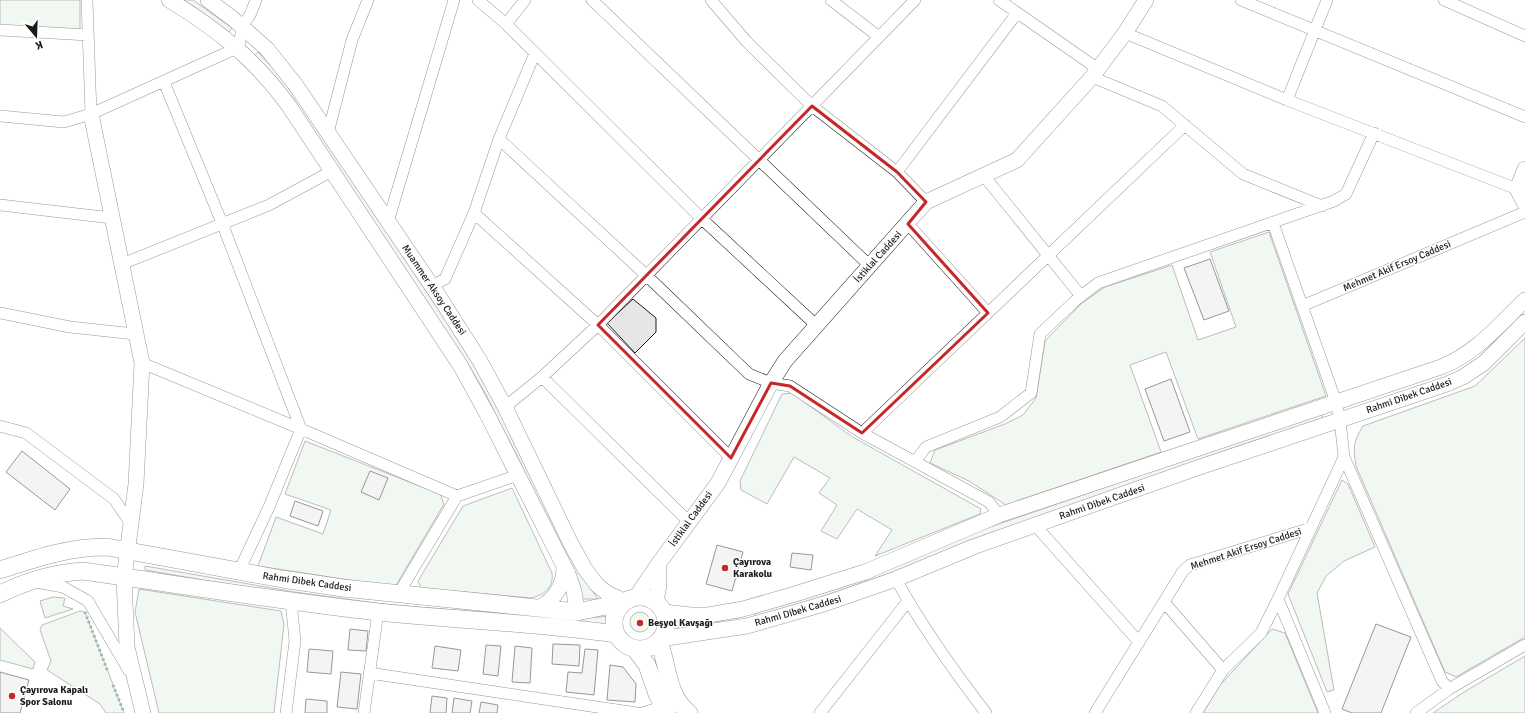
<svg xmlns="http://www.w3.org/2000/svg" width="1525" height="713" viewBox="0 0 1525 713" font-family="Signika,sans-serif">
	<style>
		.green { fill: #e0efe3; stroke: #6a6a6a }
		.building { fill: #e6e6e6; stroke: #1a1a1a }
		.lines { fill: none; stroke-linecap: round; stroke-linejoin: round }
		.street-casing { stroke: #1a1a1a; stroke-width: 12 }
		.secondary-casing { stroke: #1a1a1a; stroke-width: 16 }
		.primary-casing { stroke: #1a1a1a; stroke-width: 18 }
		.street { stroke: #fff; stroke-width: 11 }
		.secondary { stroke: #fff; stroke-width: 15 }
		.primary { stroke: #fff; stroke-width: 17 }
		.hedge { stroke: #2b5a34; stroke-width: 3; stroke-dasharray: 2 3; stroke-linecap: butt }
		.marked { fill: none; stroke: #c62828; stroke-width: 3; stroke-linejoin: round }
		.poi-dot { fill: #c62828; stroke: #fff; stroke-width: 1.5 }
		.labels { text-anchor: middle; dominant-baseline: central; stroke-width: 3; stroke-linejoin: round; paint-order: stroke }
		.street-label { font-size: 10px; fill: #1a1a1a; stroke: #fff }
		.poi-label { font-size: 10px; font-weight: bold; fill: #1a1a1a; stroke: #fff; text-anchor: start }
	</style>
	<rect width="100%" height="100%" fill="#fff"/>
	<!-- green -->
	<path class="green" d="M0,0H80V29L75,32L0,25Z
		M183,0H193L232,28L229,32L195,7Z
		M258,52L281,77L331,148L444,318L485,382L579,572L598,599H582L522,466L485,393L471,369L391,248L255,55Z
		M1269,232L1326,396L1198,439L1166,352L1130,365L1161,452L1006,505L969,481L930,463L935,450L1005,424L1023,415L1036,398L1045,341L1082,303L1105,287L1172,265L1198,340L1236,327L1210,252Z
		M1525,338V637L1456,677L1445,672L1356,466C1353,447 1353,442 1363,426L1475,386Z
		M792,393L851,436L981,509L980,514L875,556L892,530L857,509L837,539L821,531L837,505L819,493L830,478L794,457L767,504L741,490L740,481L782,394Z
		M1321,413L1323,418L979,537L905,568L818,598L755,617V612L990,527Z
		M305,441L440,494L444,504L395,587L258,566L276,517L323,534L331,510L285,494Z
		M1342,480L1348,484L1375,547L1344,561L1326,576L1317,593L1334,690L1327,692L1288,594Z
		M512,488L552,573C554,588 544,595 531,598L421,588L418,581L463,506Z
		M145,566L295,592L383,604L539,617L564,618V623L296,596L145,570Z
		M139,589L281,611L284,624L274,713H159L135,612Z
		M53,597L65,598L63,606L73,609L45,618L40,601Z
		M80,611L85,612L124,713H106L100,704L47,670L51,661L40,630L42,625Z
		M630 622a10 10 0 1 1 20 0a10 10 0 1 1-20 0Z
		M612,616L613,630L582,622L584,618Z
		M737,616L738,621L678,629L679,621H719Z
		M0,628L35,662L33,669L0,660Z
		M1272,629L1285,633L1318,713H1203L1220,685Z
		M1525,656V713H1433L1464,692Z"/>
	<!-- building -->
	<path class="building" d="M1210,259L1229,311L1204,320L1184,268Z
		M633,299L656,318V332L635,353L607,323Z
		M1171,379L1190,432L1164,441L1145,389Z
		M22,451L70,489L55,510L6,472Z
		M370,471L388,478L379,500L361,492Z
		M295,501L323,511L318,526L290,516Z
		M717,545L743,552L732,591L706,584Z
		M792,553L813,555L811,570L790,567Z
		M1376,624L1411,637L1381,713H1352L1342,709Z
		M350,629L368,631L366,651L348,650Z
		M553,644L580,645L579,666L552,664Z
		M486,645L501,646L498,676L483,674Z
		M435,646L461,650L458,671L432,668Z
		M515,646L532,648L530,683L512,682Z
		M309,649L333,651L331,674L307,672Z
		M585,649L598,650L594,695L566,692L568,672L582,673Z
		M610,665L623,667L636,684L635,702L607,700Z
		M0,672L29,680L20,713H0Z
		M341,672L361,674L357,709L337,707Z
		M432,696L447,698L446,713H430Z
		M454,698L472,701L470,713H452Z
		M306,699L327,701V713H305Z
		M481,702L498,705L497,713H479Z"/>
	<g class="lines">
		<defs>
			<path id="street" d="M87,0L91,114
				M478,0L506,24L702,219L817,326
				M592,0L870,266
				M711,0L747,42L812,106L897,172L926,202
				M831,0L879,37
				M999,0L1098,69
				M1241,0L1525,117
				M1444,0L1525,36
				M506,24L525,0
				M0,30L88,35
				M1125,33L1287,100L1517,189
				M1092,77L1162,106L1243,174L1322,206
				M164,82L222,223L301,429L269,507L239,571
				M1287,100L1327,0
				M0,116L64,122L91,114L237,48L240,42L242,26L250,15L256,0
				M328,133L352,40L368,0
				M499,139L646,275L749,374L771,383L790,386L862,433L989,502L999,515
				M897,172L1017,13
				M984,176L1081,296
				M0,205L112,218
				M474,213L598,325L731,458
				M388,222L454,0
				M908,224L988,313
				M122,264L269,205L332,171
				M432,286L445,279L474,213L499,139L535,53
				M1302,306L1525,212
				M0,313L70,327L135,334
				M142,363L301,429L457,496
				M542,377L689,522
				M505,407L542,377L598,325L915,0
				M0,426L26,433L114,499L131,524
				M862,433L1185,125
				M1344,457L1442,681L1449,689
				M915,462L926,447L1000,417L1031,393L1040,334L1076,300L1098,283L1334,201L1346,194L1374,133
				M1035,525L1139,642
				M896,579C922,627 953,670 986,713
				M36,582L63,587L88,601L129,671
				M399,593L457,496L518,475
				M1278,599L1325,713
				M1164,602L1223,670
				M369,673L637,713
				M286,713L295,641L291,601
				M364,713L378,612
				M642,713L662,707
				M820,713L908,601
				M1095,713L1183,571L1190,565L1311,528
				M1196,713L1223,670L1261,633L1278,599L1344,457L1340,420L1336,402L1273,223
				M1416,713L1449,689L1525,645"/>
			<path id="secondary" d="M169,0C217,29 256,60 289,106L460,365L487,414L568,574L574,591L577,612
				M208,0L232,18L267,49L295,84L440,298L480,361L505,407L571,544L585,569L597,585L607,593L624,601
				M91,114L142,363L136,484L124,578L127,647L143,713
				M1525,169L1517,189L1525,204
				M636,597L659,563L718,483L771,383L785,361L926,202L1017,160L1092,77L1125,33L1146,0
				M656,602L659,585V563
				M539,608C555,599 564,586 564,567
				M664,612L691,615H708L743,609L795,594L865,572L999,515L1441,367C1475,354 1499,325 1525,300
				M660,639L747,626L824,604L896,579L973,547L1194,469L1447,384L1463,377L1484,363L1525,322"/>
			<path id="primary" d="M0,570C37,558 68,547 107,547L282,579L343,588L577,612L606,606L618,608
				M0,594C26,581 55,573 83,571C181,585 279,601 378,612C457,620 537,623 616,634
				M614 623a26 26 0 1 1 52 0a26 26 0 1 1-52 0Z
				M659,641C668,665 667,696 689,713
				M635,649L647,665L657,694L667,713"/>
		</defs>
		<!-- street casing -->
		<use href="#street" class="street-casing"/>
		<!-- secondary casing -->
		<use href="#secondary" class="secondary-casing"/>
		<!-- primary casing -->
		<use href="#primary" class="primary-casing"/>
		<!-- street -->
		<use href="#street" class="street"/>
		<!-- secondary -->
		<use href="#secondary" class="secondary"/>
		<!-- primary -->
		<use href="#primary" class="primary"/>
		<!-- hedge -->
		<path class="hedge" d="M85,612L108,672
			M113,685L123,710"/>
	</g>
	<!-- marked area -->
	<path d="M0 0H1525V713H0ZM812,106L897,172L926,202L908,224L988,313L862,433L790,386L771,383L731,458L598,325Z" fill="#fff" fill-opacity=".55" fill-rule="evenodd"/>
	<path class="marked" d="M812,106L897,172L926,202L908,224L988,313L862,433L790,386L771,383L731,458L598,325Z"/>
	<!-- markers -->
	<g class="poi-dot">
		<circle cx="725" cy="568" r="4"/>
		<circle cx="640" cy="623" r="4"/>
		<circle cx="12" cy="696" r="4"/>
	</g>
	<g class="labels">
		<!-- street labels -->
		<g class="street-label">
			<text transform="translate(878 257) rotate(-48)">İstiklal Caddesi</text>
			<text transform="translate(1397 266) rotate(-23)">Mehmet Akif Ersoy Caddesi</text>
			<text transform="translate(434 290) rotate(56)">Muammer Aksoy Caddesi</text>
			<text transform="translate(1409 396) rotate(-19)">Rahmi Dibek Caddesi</text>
			<text transform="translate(1102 502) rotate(-19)">Rahmi Dibek Caddesi</text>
			<text transform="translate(691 519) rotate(-54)">İstiklal Caddesi</text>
			<text transform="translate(1246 549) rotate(-18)">Mehmet Akif Ersoy Caddesi</text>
			<text transform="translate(307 582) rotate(8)">Rahmi Dibek Caddesi</text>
			<text transform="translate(798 611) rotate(-16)">Rahmi Dibek Caddesi</text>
		</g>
		<!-- poi labels -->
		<g class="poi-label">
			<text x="733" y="562">Çayırova<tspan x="733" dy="12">Karakolu</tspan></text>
			<text x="648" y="623">Beşyol Kavşağı</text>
			<text x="20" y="690">Çayırova Kapalı<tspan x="20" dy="12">Spor Salonu</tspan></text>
		</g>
	</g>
	<!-- north arrow -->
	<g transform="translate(36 36) rotate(161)" stroke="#ffffff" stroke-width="3" paint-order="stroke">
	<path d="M0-3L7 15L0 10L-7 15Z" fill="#1a1a1a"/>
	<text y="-6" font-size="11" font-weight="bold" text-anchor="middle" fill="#1a1a1a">K</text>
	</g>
</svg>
